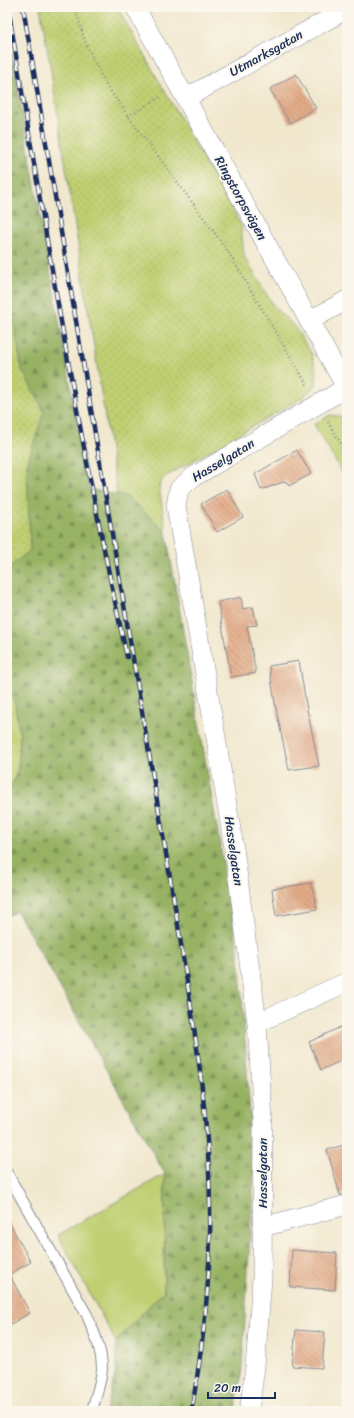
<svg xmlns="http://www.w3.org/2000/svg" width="354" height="1418" viewBox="0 0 354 1418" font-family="Sriracha,sans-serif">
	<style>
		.grass { fill: #bfcf71; stroke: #6d7f68 }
		.forest { fill: url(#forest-firs); stroke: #597060 }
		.park { fill: url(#park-dots); stroke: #6d7f68 }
		.building { fill: url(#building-back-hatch) }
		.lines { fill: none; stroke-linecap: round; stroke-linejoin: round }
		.service-casing { stroke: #868b96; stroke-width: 12 }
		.minor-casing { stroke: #868b96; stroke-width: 20 }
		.path { stroke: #868b96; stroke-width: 2.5; stroke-dasharray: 1 3; stroke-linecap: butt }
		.service { stroke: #fff; stroke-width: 10 }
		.minor { stroke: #fff; stroke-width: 19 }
		.rail-casing { stroke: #1b2f5e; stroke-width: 4.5 }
		.rail { stroke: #fbf7ec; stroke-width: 3; stroke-dasharray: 9; stroke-linecap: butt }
		.labels { text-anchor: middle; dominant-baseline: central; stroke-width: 4; stroke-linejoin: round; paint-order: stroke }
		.street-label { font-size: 13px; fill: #1b2f5e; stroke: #fbf7ec }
	</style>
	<defs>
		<pattern id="forest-firs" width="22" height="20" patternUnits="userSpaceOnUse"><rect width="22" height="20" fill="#97b263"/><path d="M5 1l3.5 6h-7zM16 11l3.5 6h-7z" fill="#7a9155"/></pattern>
		<pattern id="park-dots" width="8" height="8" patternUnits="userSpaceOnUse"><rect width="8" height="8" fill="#bfcf71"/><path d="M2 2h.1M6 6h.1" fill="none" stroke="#a4b264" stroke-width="1.8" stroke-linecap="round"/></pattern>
		<pattern id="building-back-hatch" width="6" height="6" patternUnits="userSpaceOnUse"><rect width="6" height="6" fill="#e3ac88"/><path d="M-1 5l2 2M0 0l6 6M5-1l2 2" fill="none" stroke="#b78c72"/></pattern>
	</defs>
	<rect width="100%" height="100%" fill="#fbf7ec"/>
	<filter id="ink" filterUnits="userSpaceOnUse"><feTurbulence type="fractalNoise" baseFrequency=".025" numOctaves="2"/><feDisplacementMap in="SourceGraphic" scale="8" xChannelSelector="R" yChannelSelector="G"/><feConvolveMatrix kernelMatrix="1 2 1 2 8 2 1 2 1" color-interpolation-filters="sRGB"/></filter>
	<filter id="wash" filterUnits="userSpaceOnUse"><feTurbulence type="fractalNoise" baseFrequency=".012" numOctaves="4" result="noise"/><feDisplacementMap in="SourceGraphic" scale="16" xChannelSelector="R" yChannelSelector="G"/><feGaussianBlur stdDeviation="0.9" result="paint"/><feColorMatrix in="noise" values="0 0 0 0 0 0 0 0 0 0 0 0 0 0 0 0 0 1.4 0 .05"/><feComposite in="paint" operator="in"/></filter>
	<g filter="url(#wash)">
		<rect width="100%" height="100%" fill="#f1e7cd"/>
		<!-- grass -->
		<path class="grass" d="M330,415L339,416L347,420V481L314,424Z
			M7,686L15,704L20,737L18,768L7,799Z
			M165,1174L164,1291L138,1318L116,1342L58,1235Z"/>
		<!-- forest -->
		<path class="forest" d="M7,28L89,489L128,497L166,532L239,955L254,1171L242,1369L235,1411H106L116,1371V1342L138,1318L164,1291L165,1174L17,911L7,916V799L18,768L20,737L15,704L7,686V561L10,566L30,550L27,464L44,411L22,370L7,286Z"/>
		<!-- park -->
		<path class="park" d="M40,7H117L241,225L244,256L274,307L294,326L312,354L316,371V385L302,398L163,478L159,487L166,532L128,497L117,494L49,59Z
			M7,286L22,370L44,411L27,464L30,550L11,566L7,561Z"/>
		<g id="blocks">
			<!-- building -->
			<path class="building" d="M296,74L316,108L290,123L270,89Z
				M297,450L311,474L289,486L286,481L261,490L255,474Z
				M227,489L243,517L217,532L201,504Z
				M241,597L243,609L253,607L257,625L247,626L256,673L231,677L218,602Z
				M299,661L306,704L319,766L289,770L276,709L269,666Z
				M311,883L317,909L276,916L272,889Z
				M347,1024V1058L321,1070L309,1042Z
				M347,1144V1194L340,1195L327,1150Z
				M7,1219L31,1262L9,1274L30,1313L7,1326Z
				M292,1250L337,1253L335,1290L290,1287Z
				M296,1330L325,1332L322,1368L292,1366Z"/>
		</g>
	</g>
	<g filter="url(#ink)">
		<use href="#blocks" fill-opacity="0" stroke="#868b96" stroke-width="1"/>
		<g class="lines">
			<defs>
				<path id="service" d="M7,1173L87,1315C94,1332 102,1350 102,1369C101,1383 95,1398 92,1411"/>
				<path id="minor" d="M135,7L347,389
					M186,98L347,9
					M309,321L347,300
					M257,1023L347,982
					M262,1227L347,1205
					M249,1411L255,1367L262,1279L263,1121L257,1023L234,848L215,732L176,506L179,489L193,477L346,388"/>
			</defs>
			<!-- service casing -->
			<use href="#service" class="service-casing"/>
			<!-- minor casing -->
			<use href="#minor" class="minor-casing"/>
			<!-- path -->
			<path class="path" d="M75,7L85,42L107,87L225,247L308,386
				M128,116L162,96
				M328,422L347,454"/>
			<!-- service -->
			<use href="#service" class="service"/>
			<!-- minor -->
			<use href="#minor" class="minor"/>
			<defs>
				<path id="rail" d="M8,7C44,224 79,442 127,657
					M23,7L175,907C191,1007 209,1106 210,1207C211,1247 208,1287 204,1327C200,1355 197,1384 191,1411"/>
			</defs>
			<!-- rail casing -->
			<use href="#rail" class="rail-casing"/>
			<!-- rail -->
			<use href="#rail" class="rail"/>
		</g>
	</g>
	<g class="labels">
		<!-- street labels -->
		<g class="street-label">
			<text transform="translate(266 53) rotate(-29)">Utmarksgatan</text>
			<text transform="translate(241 198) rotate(61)">Ringstorpsvägen</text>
			<text transform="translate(223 460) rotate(-31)">Hasselgatan</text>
			<text transform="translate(234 851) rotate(82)">Hasselgatan</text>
			<text transform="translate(262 1173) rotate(-90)">Hasselgatan</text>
		</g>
	</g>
	<!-- margin -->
	<rect width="354" height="1418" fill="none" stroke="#fbf7ec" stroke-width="24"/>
	<!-- scale -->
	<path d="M208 1392v6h67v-6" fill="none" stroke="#1b2f5e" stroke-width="2"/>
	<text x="214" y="1392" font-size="12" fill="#1b2f5e" stroke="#fbf7ec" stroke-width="3" paint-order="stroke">20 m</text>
</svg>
